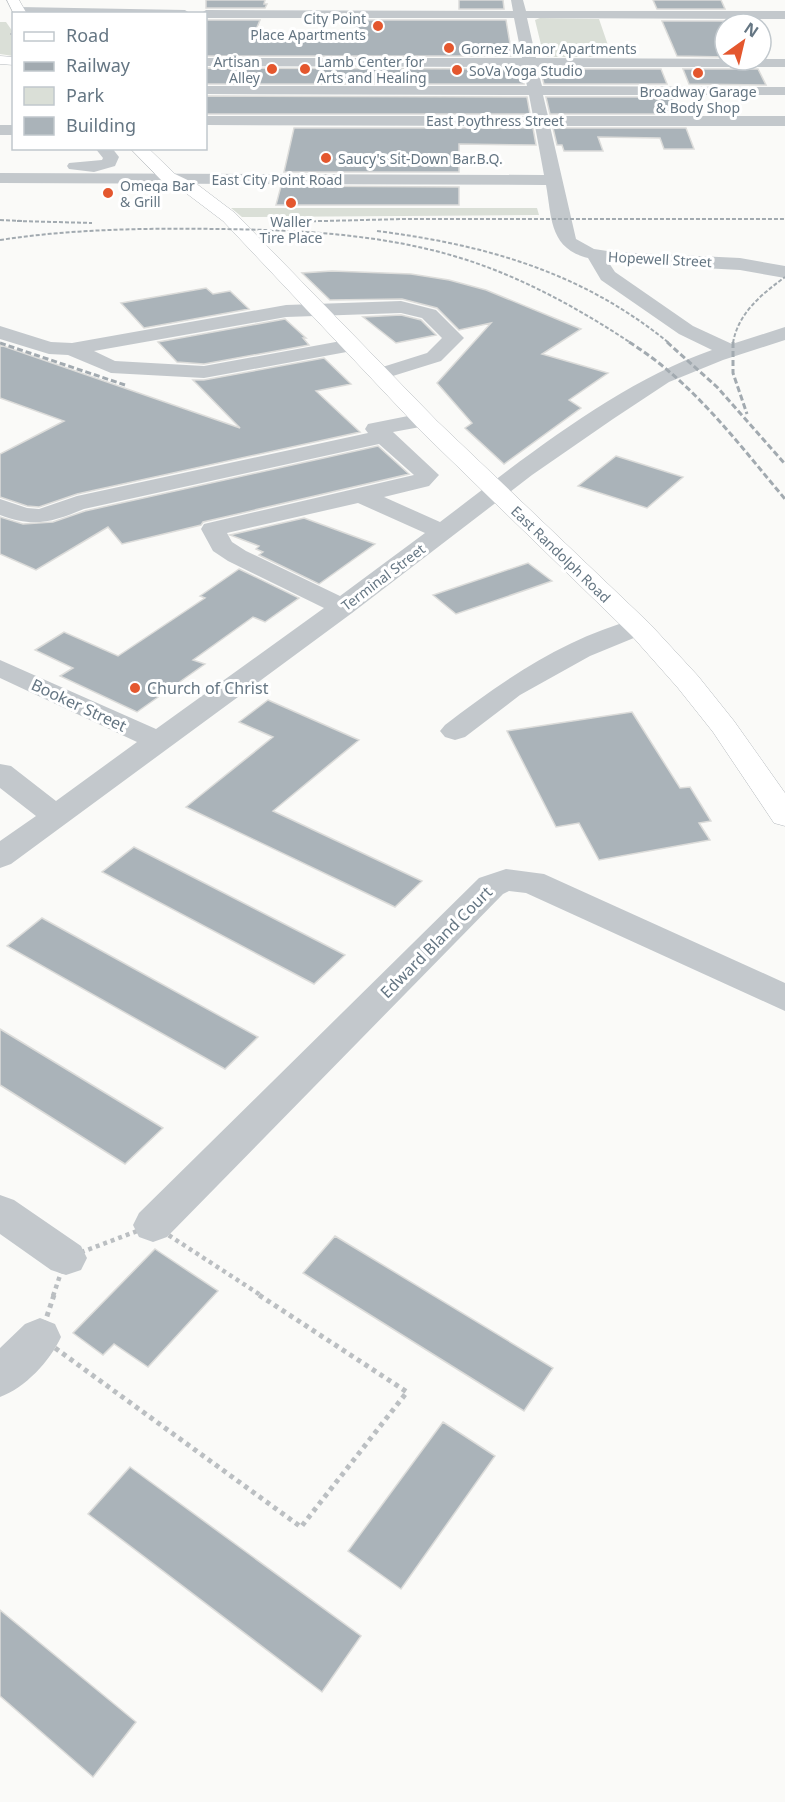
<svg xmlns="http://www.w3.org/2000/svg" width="785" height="1802" viewBox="0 0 785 1802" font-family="'Noto Sans',sans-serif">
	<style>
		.green { fill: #dadfd7 }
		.building { fill: #aab3b9; stroke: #dcdcda; stroke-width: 1.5 }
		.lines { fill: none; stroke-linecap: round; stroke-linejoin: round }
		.major-casing { stroke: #b5babe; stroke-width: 1 }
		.highway-casing { stroke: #b4b9bd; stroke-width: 1 }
		.path-far2 { stroke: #bbbfc2; stroke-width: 1.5; stroke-dasharray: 1.5 1.5; stroke-linecap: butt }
		.path-far1 { stroke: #bbbfc2; stroke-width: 4.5; stroke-dasharray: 4 4; stroke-linecap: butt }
		.path { stroke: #bbbfc2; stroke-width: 5; stroke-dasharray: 4.5 4.5; stroke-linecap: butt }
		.minor { fill: #c3c8cc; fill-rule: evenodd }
		.major { fill: #fff; fill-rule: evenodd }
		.highway { fill: #fff; fill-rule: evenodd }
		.rail-far1 { stroke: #a2aab0; stroke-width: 2; stroke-dasharray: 4 2; stroke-linecap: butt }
		.rail { stroke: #a2aab0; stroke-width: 3; stroke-dasharray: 6 3; stroke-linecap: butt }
		.poi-dot { fill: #e4572e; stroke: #fff; stroke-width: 2 }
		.labels { text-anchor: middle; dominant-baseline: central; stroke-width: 6; stroke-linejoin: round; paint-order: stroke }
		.far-poi-label { font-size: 14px; fill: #657683; stroke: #fff; text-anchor: start }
		.far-street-label { font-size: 14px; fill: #657683; stroke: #fff }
		.poi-label { font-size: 16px; fill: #657683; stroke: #fff; text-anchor: start }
		.street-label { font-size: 16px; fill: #657683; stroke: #fff }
	</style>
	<rect width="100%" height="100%" fill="#fafaf8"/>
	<!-- green -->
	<path class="green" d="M540,18L599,19L612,57H544L535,20Z
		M0,22H6L13,32V56L0,54Z
		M231,208H537L539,215L242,217Z"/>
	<!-- building -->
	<path class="building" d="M206,0H265L264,4H267L265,8H206Z
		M459,0H503L504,9H459Z
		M653,0H721L725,9H657Z
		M206,20H260L253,37H354L356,20H506L512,56H206Z
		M662,21H732L733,24H725V57L677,56Z
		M206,68L521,69L524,84H206Z
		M540,69H661L667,84H544Z
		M683,69H758L766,85L689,84Z
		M206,96L527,97L530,114H206Z
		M546,97H673L680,114H550Z
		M294,128H533L536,145L459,144V172H284Z
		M553,128H686L694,149H664L660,138L598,137L603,151H564L562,145H557Z
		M281,186L459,187V205H276Z
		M332,271L411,274L449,280L486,290L581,329L542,354L608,373L569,400L581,408L504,464L465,428L472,423L437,383L491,323L459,330L437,308L402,299L330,300L302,273Z
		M206,288L213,294L230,291L249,309L144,328L121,303Z
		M401,315L421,320L436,335L396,343L363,317Z
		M285,319L306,338H303L309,345L204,364L177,362L158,342Z
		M0,345L240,428L193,380H204L324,358L351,384L316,391L360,432L77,494L39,507L27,506L0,497V454L64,421L0,398Z
		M378,446L409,474L203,522L201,525L122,544L108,527L36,570L0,554V517L23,524L53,522L85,511Z
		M616,456L683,477L647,508L578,486Z
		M304,518L375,544L319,584L259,555L263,552L256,549L259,546L230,535Z
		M528,563L552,581L456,614L433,595Z
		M239,569L299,598L265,622L253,617L193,660L205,664L137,712L60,676L73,668L35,650L64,632L118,656L205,598L200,596Z
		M268,700L359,740L273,811L422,881L395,907L186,807L273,737L239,722Z
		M632,712L680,788L690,787L711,821L699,823L710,840L599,860L579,823L556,827L507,731Z
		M134,847L345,955L314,984L102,872Z
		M42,918L258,1037L225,1069L7,946Z
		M0,1029L163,1128L125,1164L0,1085Z
		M335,1236L553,1368L524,1411L303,1273Z
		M155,1249L218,1291L148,1367L114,1344L103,1355L73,1333Z
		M443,1422L495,1456L401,1589L348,1551Z
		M130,1467L361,1636L322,1692L88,1514Z
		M0,1610L136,1722L93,1777L0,1696Z"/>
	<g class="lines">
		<defs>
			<path id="major" d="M0,56L14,57V65L0,64Z"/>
			<path id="highway" d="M7,0H19L27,14H14Z
				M130,148H148L175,174L198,185L235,213L437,421L650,624L698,676L734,721L785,793V826L774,823L713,732L678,688L632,636L421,431L223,221L186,193L163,182Z"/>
		</defs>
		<!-- major casing -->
		<use href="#major" class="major-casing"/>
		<!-- highway casing -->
		<use href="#highway" class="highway-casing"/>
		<!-- path-far2 -->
		<path class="path-far2" d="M10,34H14"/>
		<!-- path-far1 -->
		<path class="path-far1" d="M53,1296L66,1258L153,1225L262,1296"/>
		<!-- path -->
		<path class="path" d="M54,1295L40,1337L301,1527L407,1392L259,1295"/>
		<!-- minor -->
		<path class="minor" d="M511,0H523L526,11H785V19L527,18L536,58L785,59V67H537L542,86L785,87V95H543L548,116H785V126H550L576,239L594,249L614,252L740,258L785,266V278L740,270L609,263L615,272L693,326L732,344L785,327V340L723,360L669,382L613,419L532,475L352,613L11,864L0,868V841L36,816L0,788V764L11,766L56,801L137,742L0,678V660L156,729L324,608L228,561L213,551L201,529L204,524L414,475L379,444L84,509C52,522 34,528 0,515V499L27,508L39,509L77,496L368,433L365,429L368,424L423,413L431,415L434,420L431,425L393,432L439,475L429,486L384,497L440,522C522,460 615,384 712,350L679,334L601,280L588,258C549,248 552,218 546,185L0,183V173L544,175L535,126L206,125V116H533L529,95L206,94V86H527L523,67L206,66V58H522L514,18H206V14H200L206,10L513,11ZM358,503L425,533L340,596L246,551L232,542L227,533Z
			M19,7L185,10L191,14H14V8Z
			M0,125H14V135H0Z
			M95,148H112L119,157L115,166L94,172L69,169L67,166L69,163L102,160L103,158Z
			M401,301L436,310L464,338L441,361L380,380L373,378L370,374L373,370L427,353L442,338L422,318L401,313L286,317L94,351L115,361L204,366L352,339L359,341L362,345L359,349L352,351L204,378L111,373L68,355L49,354L0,339V326L51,342L72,343L286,305Z
			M637,619L646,621L650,627L646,633L590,656L520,695L465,737L455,740L445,737L440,731L445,725C502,681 566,637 637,619Z
			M506,869L544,874L785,983V1011L526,893L509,891L503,894L167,1237L153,1242L139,1237L133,1225L139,1213L479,878Z
			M0,1195L14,1200L81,1246L87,1258L81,1270L66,1275L51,1270L0,1234Z
			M40,1318L55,1324L61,1337C50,1361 25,1388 0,1397V1348L25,1324Z"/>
		<!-- major -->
		<use href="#major" class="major"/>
		<!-- highway -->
		<use href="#highway" class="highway"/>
		<!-- rail-far1 -->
		<path class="rail-far1" d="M0,220L24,221
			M17,221L92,223
			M282,222L405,219H785
			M377,231C486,245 582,272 669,343
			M0,240C72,229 145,228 218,229C303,230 388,234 470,261C527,280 581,310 631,343
			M733,343C738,313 762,294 785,277"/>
		<!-- rail -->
		<path class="rail" d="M629,342C693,382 737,442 785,499
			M667,342L717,387L785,464
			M733,342V373L747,414
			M0,343L125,385"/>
	</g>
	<!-- markers -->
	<g class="poi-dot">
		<circle cx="378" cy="26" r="6"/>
		<circle cx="449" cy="48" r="6"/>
		<circle cx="272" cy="69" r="6"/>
		<circle cx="305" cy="69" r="6"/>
		<circle cx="457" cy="70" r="6"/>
		<circle cx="698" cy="73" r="6"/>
		<circle cx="326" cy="158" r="6"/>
		<circle cx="108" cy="193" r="6"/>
		<circle cx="291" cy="203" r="6"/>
		<circle cx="135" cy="688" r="6"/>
	</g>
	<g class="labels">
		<!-- far-poi labels -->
		<g class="far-poi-label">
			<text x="366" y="18" text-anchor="end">City Point<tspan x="366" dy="16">Place Apartments</tspan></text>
			<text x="461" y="48">Gornez Manor Apartments</text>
			<text x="260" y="61" text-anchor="end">Artisan<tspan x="260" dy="16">Alley</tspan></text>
			<text x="317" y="61">Lamb Center for<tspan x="317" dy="16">Arts and Healing</tspan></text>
			<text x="469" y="70">SoVa Yoga Studio</text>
			<text x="698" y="91" text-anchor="middle">Broadway Garage<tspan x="698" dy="16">&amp; Body Shop</tspan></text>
			<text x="338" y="158">Saucy's Sit-Down Bar.B.Q.</text>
			<text x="120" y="185">Omega Bar<tspan x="120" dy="16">&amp; Grill</tspan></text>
			<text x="291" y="221" text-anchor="middle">Waller<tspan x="291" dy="16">Tire Place</tspan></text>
		</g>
		<!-- far-street labels -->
		<g class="far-street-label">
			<text x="495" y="120">East Poythress Street</text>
			<text x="277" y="179">East City Point Road</text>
			<text transform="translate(660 259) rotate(3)">Hopewell Street</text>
			<text transform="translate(561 554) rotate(44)">East Randolph Road</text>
			<text transform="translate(383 577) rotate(-37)">Terminal Street</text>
		</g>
		<!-- poi labels -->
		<g class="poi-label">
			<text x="147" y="688">Church of Christ</text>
		</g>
		<!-- street labels -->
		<g class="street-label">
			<text transform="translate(79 705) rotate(25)">Booker Street</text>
			<text transform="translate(436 942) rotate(-45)">Edward Bland Court</text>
		</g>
	</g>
	<!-- legend -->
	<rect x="12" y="12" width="195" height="138" fill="#ffffff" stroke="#c1c8cd" stroke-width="1.5"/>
	<rect x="24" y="32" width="30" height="9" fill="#ffffff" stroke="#c1c8cd" stroke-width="1.5"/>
	<text x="66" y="42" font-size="18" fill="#657683">Road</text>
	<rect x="24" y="62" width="30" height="9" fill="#a2aab0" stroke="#c1c8cd" stroke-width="1.5"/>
	<text x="66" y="72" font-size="18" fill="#657683">Railway</text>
	<rect x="24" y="87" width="30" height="18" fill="#dadfd7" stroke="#c1c8cd" stroke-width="1.5"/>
	<text x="66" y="102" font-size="18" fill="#657683">Park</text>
	<rect x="24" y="117" width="30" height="18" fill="#aab3b9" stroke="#c1c8cd" stroke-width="1.5"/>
	<text x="66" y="132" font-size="18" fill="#657683">Building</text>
	<!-- north arrow -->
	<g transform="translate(743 42) rotate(34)"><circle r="28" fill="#ffffff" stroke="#c1c8cd" stroke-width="1.5"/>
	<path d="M0-4.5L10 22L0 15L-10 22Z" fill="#e4572e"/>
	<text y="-9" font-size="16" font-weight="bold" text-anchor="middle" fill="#657683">N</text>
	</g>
</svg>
